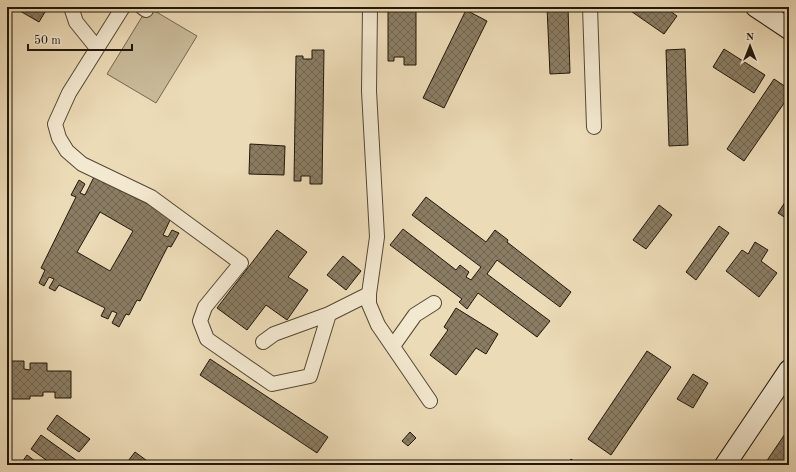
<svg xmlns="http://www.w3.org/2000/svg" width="796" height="472" viewBox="0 0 796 472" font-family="'Old Standard TT',serif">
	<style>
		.park { fill: #c9ba99; stroke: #756851 }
		.building { fill: url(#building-cross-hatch); stroke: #211709; fill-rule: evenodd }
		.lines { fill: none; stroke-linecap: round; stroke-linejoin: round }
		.street-casing { stroke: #544834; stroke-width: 16 }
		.secondary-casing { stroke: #211709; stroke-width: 22 }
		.street { stroke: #f3e8d0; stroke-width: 14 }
		.secondary { stroke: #f3e8d0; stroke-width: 20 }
	</style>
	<defs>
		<pattern id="building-cross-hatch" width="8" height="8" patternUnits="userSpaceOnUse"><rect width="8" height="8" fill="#8b7d63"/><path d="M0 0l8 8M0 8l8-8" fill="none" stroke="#716550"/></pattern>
	</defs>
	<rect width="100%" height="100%" fill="#ecdbb7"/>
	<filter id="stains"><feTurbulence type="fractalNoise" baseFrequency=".005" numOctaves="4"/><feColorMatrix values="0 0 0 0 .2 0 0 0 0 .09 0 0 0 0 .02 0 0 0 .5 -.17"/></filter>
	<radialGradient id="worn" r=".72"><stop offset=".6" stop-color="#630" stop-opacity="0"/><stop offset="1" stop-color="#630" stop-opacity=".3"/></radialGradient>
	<!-- park -->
	<path class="park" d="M148,7L197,36L156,103L107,74Z"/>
	<!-- building -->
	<path class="building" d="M13,7H48L39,22Z
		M388,7H416V65H404V57H394V61H388Z
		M547,7H568L570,73L550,74Z
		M625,7H664L677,16L664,34Z
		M466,10L487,21L444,108L423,98Z
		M685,49L688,145L669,146L666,50Z
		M724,49L765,75L754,93L713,67Z
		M312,50H324L322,184H310V176H301V181H294L296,56H303V59H312Z
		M774,79L789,89V96L744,161L727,149Z
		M250,144L285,146L284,175L249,174Z
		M94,177L172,216L163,235L168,237L172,230L179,233L171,247L168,246L140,301L137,300L129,315L126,314L119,327L112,323L117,313L112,311L108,319L101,316L105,308L59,285L55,291L49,288L54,279L49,277L44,286L39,283L45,270L41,268L76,197L71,195L79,180L85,184L80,193L85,195ZM100,212L133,231L110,271L77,252Z
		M789,196V220L778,213Z
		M426,197L486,242L495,230L508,240L507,242L571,292L560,307L497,260L487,274L550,321L537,337L478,293L467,309L459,302L462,299L390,245L403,229L456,270L460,265L469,272L466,277L471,280L481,267L412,215Z
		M659,205L672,215L646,249L633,240Z
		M719,226L729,233L696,280L686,272Z
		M277,230L307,252L288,277L308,290L287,320L266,305L247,330L217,308Z
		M755,242L768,250L761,261L777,273L759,297L726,271L742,250L748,254Z
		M343,256L361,271L346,290L327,275Z
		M456,308L498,334L486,354L476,348L456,375L430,355L448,330L444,327Z
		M647,351L671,367L611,455L588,439Z
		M210,359L328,437L317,453L200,375Z
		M11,361H24V369L30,370V363H47V371H71V398H55V392H43V396H30V399H10Z
		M693,374L708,383L693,408L677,399Z
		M57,415L90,439L79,452L47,429Z
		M789,428V465H764Z
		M410,432L416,438L408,446L402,441Z
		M41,435L76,460L72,465H53L31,449Z
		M135,452L150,463L148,465H125Z
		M27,455L40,465H20Z
		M571,459L579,465H566Z"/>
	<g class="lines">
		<defs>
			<path id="street" d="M71,7L76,22L97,48
				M123,7L69,93L55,124L59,138L67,151L82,164L151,197L241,263L205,307L200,321L207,339L272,384L310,376L329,314L369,294L377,237L369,91L370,7
				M142,7L146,10
				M590,7L594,127
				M369,294V304L378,325L430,401
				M263,342L274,334L329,314
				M393,346L415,315L434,303"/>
			<path id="secondary" d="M756,7L789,29
				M725,465L789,370"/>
		</defs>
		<!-- street casing -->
		<use href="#street" class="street-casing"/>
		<!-- secondary casing -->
		<use href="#secondary" class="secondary-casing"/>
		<!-- street -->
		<use href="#street" class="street"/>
		<!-- secondary -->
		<use href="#secondary" class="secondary"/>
	</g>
	<!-- margin -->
	<rect width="796" height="472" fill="none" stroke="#ecdbb7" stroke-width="24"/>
	<rect x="8" y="8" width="780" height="456" fill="none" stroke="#211709" stroke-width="2"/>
	<rect x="12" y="12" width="772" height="448" fill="none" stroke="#211709"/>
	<!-- north arrow -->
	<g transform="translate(750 46)" stroke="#f3e8d0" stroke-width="3" paint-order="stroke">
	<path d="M0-3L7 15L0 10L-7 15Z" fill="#211709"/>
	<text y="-6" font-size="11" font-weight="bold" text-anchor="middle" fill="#211709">N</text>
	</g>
	<!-- scale -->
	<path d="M28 44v6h104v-6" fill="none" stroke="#211709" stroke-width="2"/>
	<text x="34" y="44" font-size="12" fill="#211709" stroke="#f3e8d0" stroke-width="3" paint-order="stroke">50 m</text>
	<rect width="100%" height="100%" filter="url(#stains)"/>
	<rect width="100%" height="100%" fill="url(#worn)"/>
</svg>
